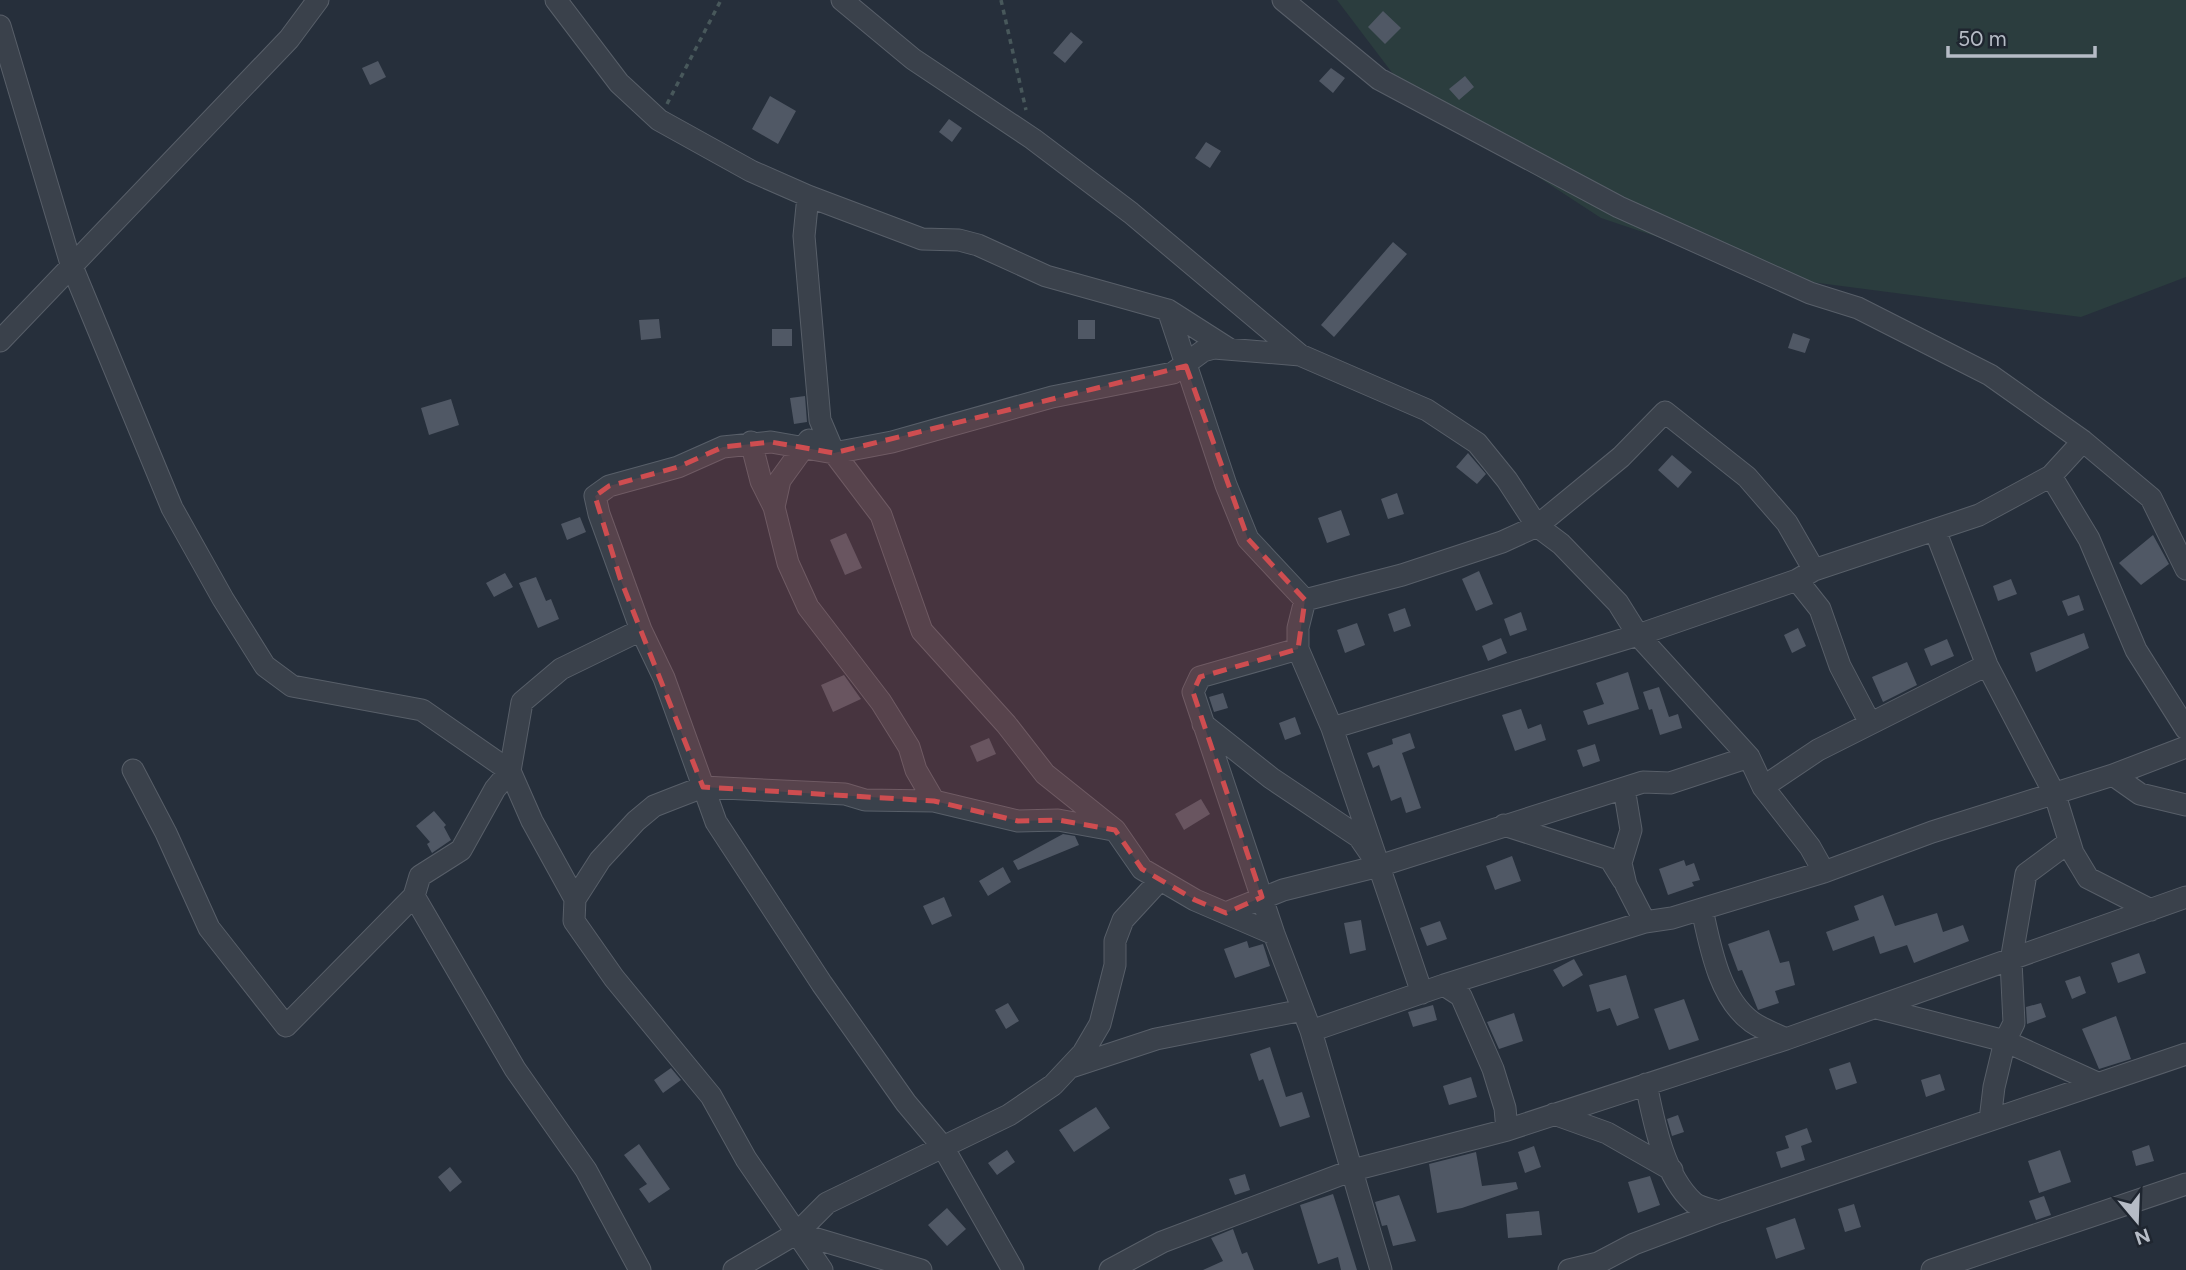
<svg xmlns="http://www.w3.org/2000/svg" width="2186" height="1270" viewBox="0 0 2186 1270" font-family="Figtree,sans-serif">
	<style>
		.green { fill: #2b3d3e }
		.building { fill: #505865 }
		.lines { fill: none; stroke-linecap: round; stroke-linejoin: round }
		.street-casing { stroke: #585f69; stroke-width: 23 }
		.path { stroke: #48585b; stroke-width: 3.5; stroke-dasharray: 5 5; stroke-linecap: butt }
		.street { stroke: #3a414b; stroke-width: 21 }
		.marked { fill: #ce4d50; fill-opacity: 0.2; stroke: #ce4d50; stroke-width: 5; stroke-dasharray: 14 9; stroke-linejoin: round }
	</style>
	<rect width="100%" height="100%" fill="#262f3b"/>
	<!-- green -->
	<path class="green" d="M1337,0H2186V277L2081,317L1780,278L1601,218L1406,91Z"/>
	<!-- building -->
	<path class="building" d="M1383,11L1401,28L1385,44L1368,27Z
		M1071,32L1083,42L1065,63L1053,53Z
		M378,61L386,77L370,85L362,68Z
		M1331,68L1345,78L1333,93L1319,81Z
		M1465,76L1474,87L1459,100L1449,89Z
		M770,96L796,111L778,144L752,129Z
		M949,119L962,128L952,142L939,132Z
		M1206,142L1221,151L1210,168L1195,158Z
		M1393,242L1407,254L1334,337L1321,325Z
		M659,319L661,338L641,340L639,320Z
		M1078,320H1095V339H1078Z
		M772,329H792V346H772Z
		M1793,333L1810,339L1805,353L1788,348Z
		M805,396L807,422L794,424L790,398Z
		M451,399L459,425L429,435L421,408Z
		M1468,453L1486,474L1477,484L1456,467Z
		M1672,455L1692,472L1678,488L1658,470Z
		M1397,493L1404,514L1388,519L1381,499Z
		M1341,510L1350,535L1327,543L1318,518Z
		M580,517L586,532L567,540L561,524Z
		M846,533L862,568L845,575L830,540Z
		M2153,535L2169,564L2141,585L2119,563Z
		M1479,571L1493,604L1476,611L1462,579Z
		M505,573L513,587L494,597L486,583Z
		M536,577L546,601L551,599L559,619L538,628L519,583Z
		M2011,579L2017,594L1998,601L1993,586Z
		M2079,595L2084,610L2068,616L2062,601Z
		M1405,608L1411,626L1394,632L1388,614Z
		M1521,612L1527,630L1510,636L1504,619Z
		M1357,623L1365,645L1345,653L1337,630Z
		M1798,628L1806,646L1792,653L1784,635Z
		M2084,633L2089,648L2036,672L2030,653Z
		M1501,638L1507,653L1488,661L1482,646Z
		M1947,639L1954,656L1931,666L1924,649Z
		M1907,662L1917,685L1883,702L1872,677Z
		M1628,672L1639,709L1588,725L1583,711L1604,704L1596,683Z
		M844,675L861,699L833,712L821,685Z
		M1659,687L1669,717L1678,714L1682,728L1660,735L1652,709L1649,710L1643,692Z
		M1223,693L1228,708L1214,712L1209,697Z
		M1521,709L1528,729L1541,724L1546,740L1515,751L1502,715Z
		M1295,717L1301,734L1285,740L1279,723Z
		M1410,733L1415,748L1402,753L1421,808L1406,813L1401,797L1391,801L1379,765L1373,768L1367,753L1393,744L1392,739Z
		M989,738L996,754L977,762L970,746Z
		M1595,744L1600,761L1583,767L1577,750Z
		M1201,799L1210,814L1184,830L1175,814Z
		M434,811L446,825L444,827L451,840L432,853L427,844L430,842L416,826Z
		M1063,834L1075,836L1079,845L1018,870L1013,861Z
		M1512,856L1521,881L1495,890L1486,866Z
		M1684,860L1686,866L1694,863L1700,880L1692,882L1694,886L1668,895L1659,869Z
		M1003,867L1011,882L988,896L979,881Z
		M1883,895L1895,926L1937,913L1943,932L1963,925L1969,941L1914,963L1907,945L1880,954L1874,936L1833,951L1826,932L1859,920L1854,906Z
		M944,897L952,916L932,925L923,906Z
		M1361,920L1366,950L1350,954L1344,923Z
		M1440,921L1447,939L1427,946L1420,928Z
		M1769,930L1780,963L1789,961L1795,985L1775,991L1779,1003L1758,1010L1742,970L1738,971L1728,944Z
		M1247,941L1249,948L1263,944L1270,966L1235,978L1224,949Z
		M2139,953L2146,973L2118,983L2111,963Z
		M1574,959L1583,975L1563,987L1553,970Z
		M1626,975L1639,1018L1617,1026L1610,1008L1597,1012L1589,985Z
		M2080,976L2086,993L2072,999L2065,981Z
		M1684,999L1699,1040L1669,1050L1654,1009Z
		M1008,1003L1019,1021L1006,1029L995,1010Z
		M2041,1003L2046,1017L2027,1024L2026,1007Z
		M1433,1005L1437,1020L1413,1027L1408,1012Z
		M1514,1013L1523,1041L1499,1049L1487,1022Z
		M2116,1016L2131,1059L2099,1069L2082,1029Z
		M1270,1047L1286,1097L1302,1092L1310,1117L1280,1127L1263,1079L1259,1081L1250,1054Z
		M1850,1062L1857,1083L1836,1090L1829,1069Z
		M671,1068L681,1080L663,1093L654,1080Z
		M1940,1074L1945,1090L1926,1097L1921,1080Z
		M1471,1077L1477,1097L1449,1105L1443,1086Z
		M1096,1107L1110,1128L1074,1152L1059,1130Z
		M1678,1115L1684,1132L1672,1136L1667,1119Z
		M1807,1128L1812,1142L1801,1146L1805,1160L1781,1168L1776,1152L1789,1148L1785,1136Z
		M639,1144L670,1189L649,1203L639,1189L647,1184L624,1155Z
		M2149,1145L2154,1161L2136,1166L2132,1151Z
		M1534,1146L1541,1167L1525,1173L1518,1152Z
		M1007,1150L1015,1162L997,1175L988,1163Z
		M2060,1150L2071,1182L2039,1193L2028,1161Z
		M1476,1152L1482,1186L1516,1182L1518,1189L1462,1208L1437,1213L1429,1164Z
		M450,1167L462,1182L450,1192L438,1177Z
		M1245,1174L1250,1190L1235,1195L1229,1179Z
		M1650,1176L1660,1205L1638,1213L1628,1182Z
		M1333,1194L1342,1222L1357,1270H1341L1338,1257L1318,1264L1309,1235L1300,1205Z
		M1399,1195L1416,1241L1393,1246L1387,1225L1382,1226L1375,1202Z
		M2044,1196L2051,1215L2036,1220L2029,1201Z
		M1854,1204L1861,1227L1845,1232L1838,1209Z
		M947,1208L966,1229L947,1246L928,1225Z
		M1539,1211L1542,1235L1508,1238L1506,1214Z
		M1795,1218L1805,1249L1776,1259L1766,1228Z
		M1233,1229L1242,1254L1247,1252L1254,1270H1203L1223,1261L1211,1238Z"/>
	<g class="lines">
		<defs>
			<path id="street" d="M556,0L619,83L659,120L751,171L808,196L922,239L959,240L978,245L1046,276L1168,310L1229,349
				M842,0L913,59L1033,139L1131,213L1300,355
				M1283,0L1379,79L1619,207L1810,293L1858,308L1990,375L2083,441L2151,498L2186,569
				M0,26L71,264L172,508L223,599L265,666L292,686L422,710L510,771L532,821L575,899L574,921L614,978L711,1096L746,1159L822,1270
				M808,196L804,236L820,420L834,453L881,515L922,631L1006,724L1045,774L1115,830L1142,869L1195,900L1274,934
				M1168,310L1226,485L1248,539L1305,600
				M0,341L289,39L318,0
				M751,442L761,481L774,507L788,563L808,607L881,702L909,747L916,770L934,801
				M2051,476L2089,539L2136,650L2186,729
				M774,507L780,480L809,440
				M1935,530L1987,665L2055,795L2073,853L2088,878L2151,910
				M1797,580L1820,609L1840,666L1870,723
				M1305,600L1402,575L1502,542L1537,526L1621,457L1665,412L1747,477L1787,523L1814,570
				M1305,600L1298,628V649L1332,728L1422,993
				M1298,649L1200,677L1193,692L1274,934L1311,1031L1381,1270
				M1203,724L1271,778L1359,837L1370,853
				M1332,728L1638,635L1797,580L1814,570L1979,515L2051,476L2083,441
				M133,770L166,833L209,928L286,1026L414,896L420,876L461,850L495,789L510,771L522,702L561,669L641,630
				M2113,775L2186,747
				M1763,787L1818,750L1987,665
				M1624,788L1631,830L1621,863L1626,885L1645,922
				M1504,825L1610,859L1623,880
				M414,896L515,1069L586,1170L640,1270
				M575,899L600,860L636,821L654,806L677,797L703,787L845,794L865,800L934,801L1018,821L1058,820L1113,830
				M1702,909C1710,946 1719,998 1752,1022C1762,1029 1775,1034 1786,1039
				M1226,913L1283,890L1379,866L1643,782L1670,783L1749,757
				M1444,985L1461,996L1493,1069L1505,1108L1507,1130
				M1877,1008L2005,1041L2095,1082
				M1311,1031L1444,985L1645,922L1672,918L1824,872L1932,832L2113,775L2140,794L2186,805
				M1071,1067L1156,1039L1303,1010
				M1646,1084C1654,1122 1663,1174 1693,1202C1699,1208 1711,1209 1719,1212
				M1554,1114L1607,1133L1672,1170
				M1990,1120L1994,1087L2005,1041L2014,1023L2011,961L2026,874L2069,842
				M797,1233L921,1270
				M734,1270L797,1233L827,1203L1009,1115L1053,1085L1083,1053L1100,1024L1115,965V941L1123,920L1159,881
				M1013,1270L943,1147L906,1103L822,984L716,822L664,678L641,630L599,514L595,496L609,486L678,467L723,447L771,442L834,453L892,442L1052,397L1173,373L1203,351L1214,348L1300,355L1427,410L1477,443L1507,480L1537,526L1561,544L1618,603L1638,635L1749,757L1763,787L1810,847L1824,872
				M1110,1270L1162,1242L1353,1170L1507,1130L1786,1039L2186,897
				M1569,1270L1598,1263L1634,1244L1719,1212L2186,1054
				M1932,1270L2186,1184"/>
		</defs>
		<!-- street casing -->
		<use href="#street" class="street-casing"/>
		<!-- path -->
		<path class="path" d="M1001,0L1026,110
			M667,104L721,0"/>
		<!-- street -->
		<use href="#street" class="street"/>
	</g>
	<!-- marked area -->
	<path class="marked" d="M1186,366L1248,539L1305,600L1298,649L1200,677L1193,692L1262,897L1226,913L1195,900L1142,869L1115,830L1058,820L1018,821L934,801L703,787L620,578L595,496L609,486L678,467L723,447L771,442L834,453Z"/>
	<!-- north arrow -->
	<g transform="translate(2137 1221) rotate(161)" stroke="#1f2630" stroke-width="5" paint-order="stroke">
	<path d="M0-5L12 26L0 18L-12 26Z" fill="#b6bcc6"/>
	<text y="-10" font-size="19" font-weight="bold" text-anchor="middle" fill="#b6bcc6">N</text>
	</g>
	<!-- scale -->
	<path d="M1948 46v10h147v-10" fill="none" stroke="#b6bcc6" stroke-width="3.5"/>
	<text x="1958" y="46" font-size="21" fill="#b6bcc6" stroke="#1f2630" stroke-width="5" paint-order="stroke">50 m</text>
</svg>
